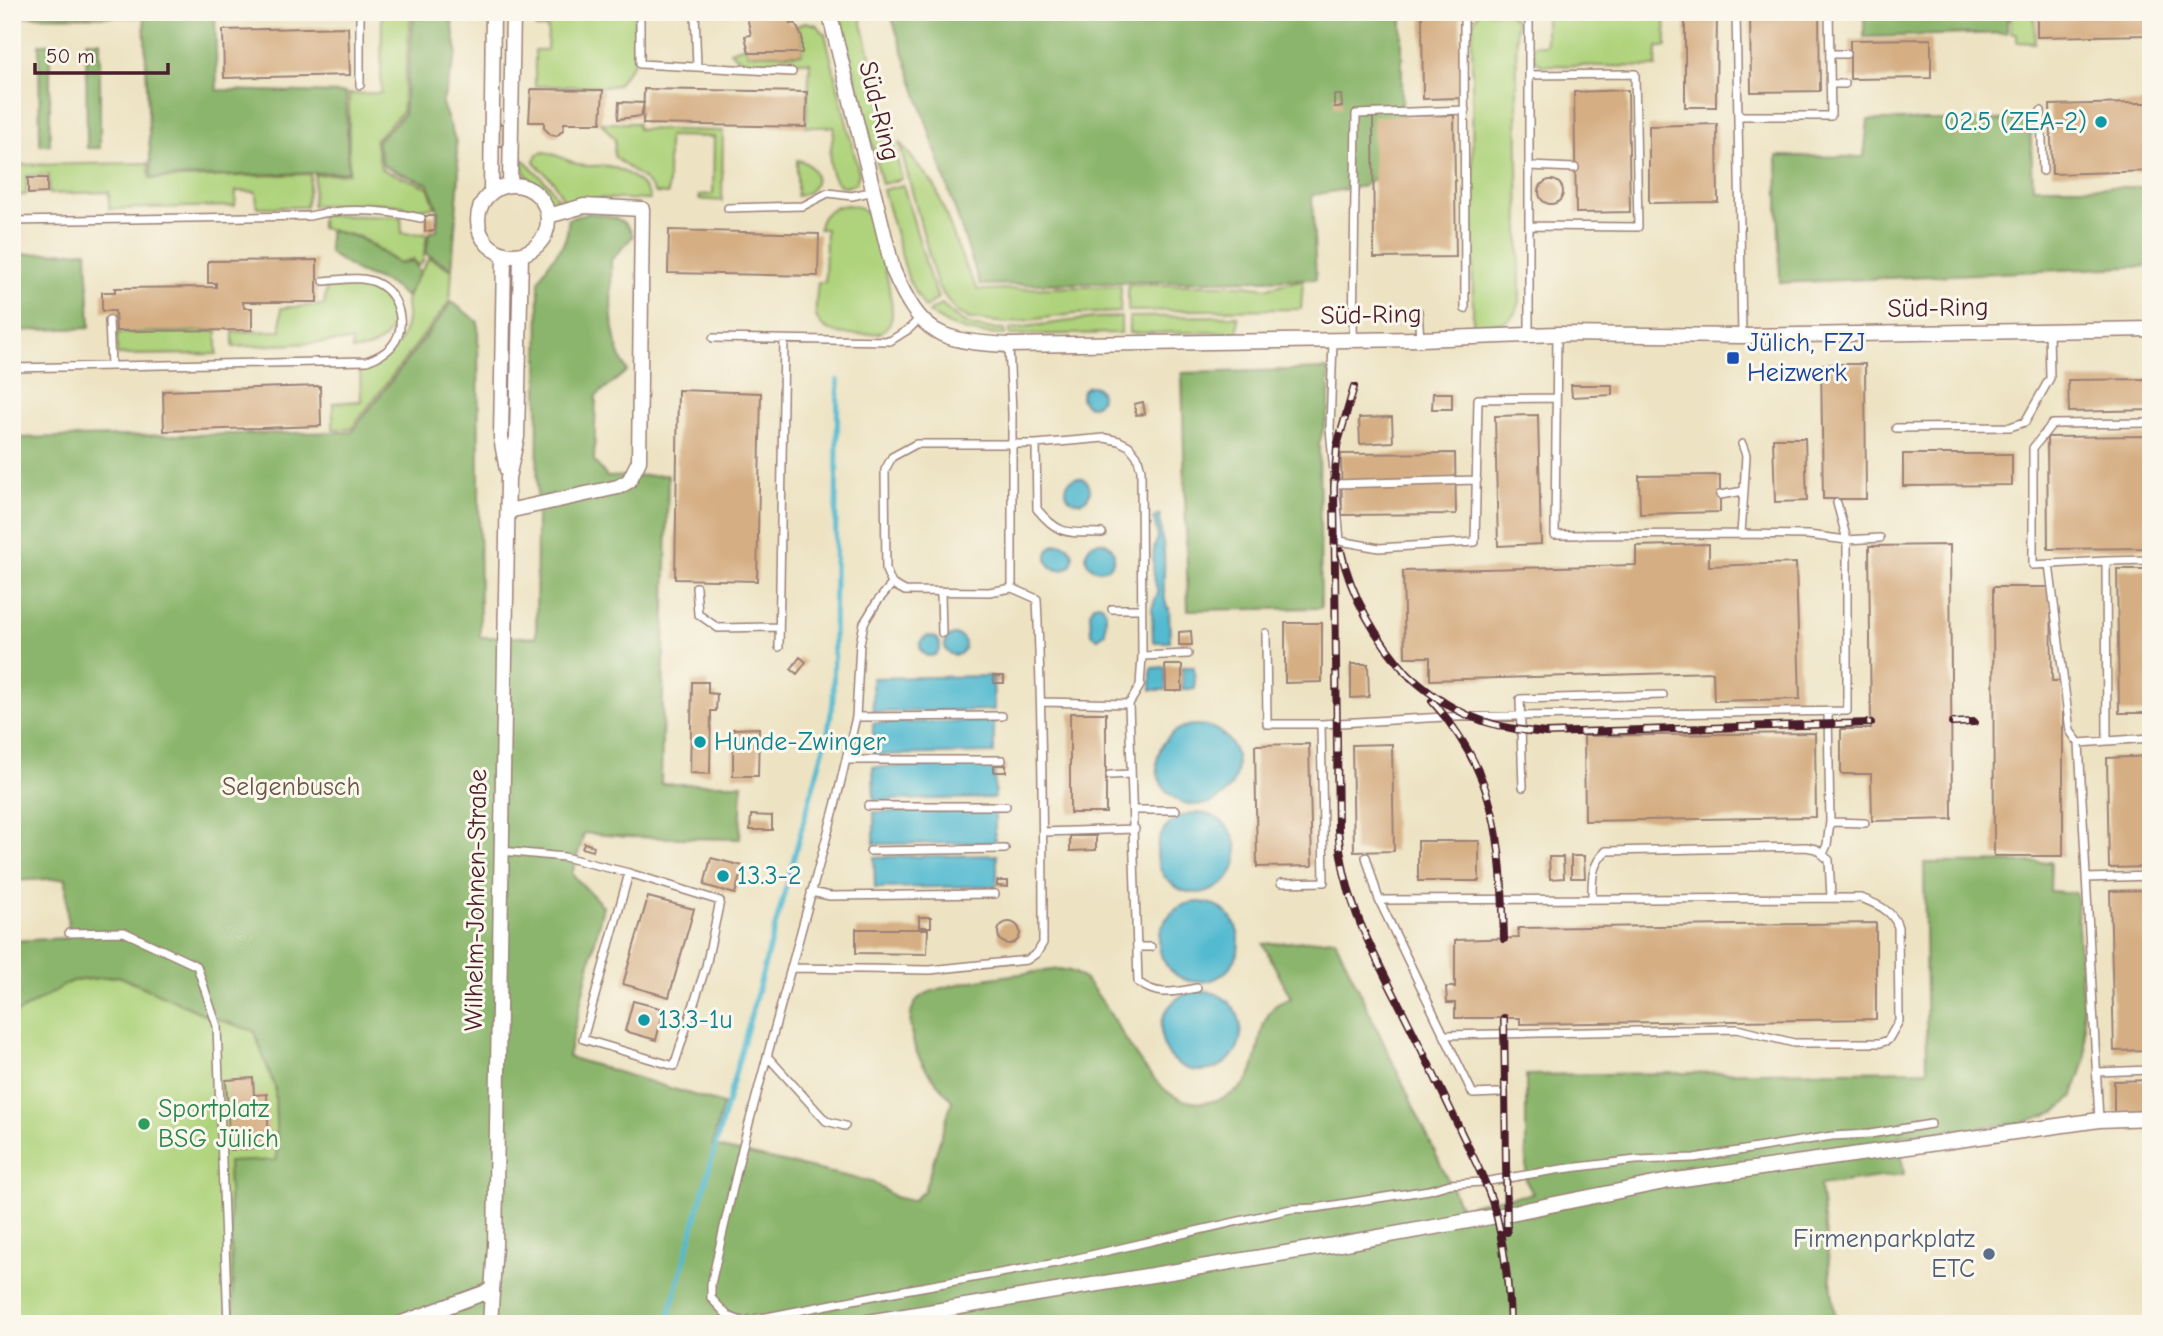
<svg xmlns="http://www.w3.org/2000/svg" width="2163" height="1336" viewBox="0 0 2163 1336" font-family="'Comic Neue',sans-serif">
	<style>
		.green { fill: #afd37c; stroke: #7c7954; stroke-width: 2 }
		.forest { fill: #8bb56c; stroke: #6a6a4c; stroke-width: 2 }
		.water { fill: #52bad0; stroke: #4e6c7e; stroke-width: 2 }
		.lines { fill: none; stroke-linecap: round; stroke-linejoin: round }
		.stream { stroke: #52bad0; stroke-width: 5 }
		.building { fill: #d5ae83 }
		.lane-casing { stroke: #9c8177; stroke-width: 10 }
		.street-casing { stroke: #9c8177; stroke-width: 17 }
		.lane { stroke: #fff; stroke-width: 7 }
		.street { stroke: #fff; stroke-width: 14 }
		.rail-casing { stroke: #4a1f2b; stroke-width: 8 }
		.rail { stroke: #fbf7ec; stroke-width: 5; stroke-dasharray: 16; stroke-linecap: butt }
		.culture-dot { fill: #0f9aa8; stroke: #fbf7ec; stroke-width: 2.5 }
		.transit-dot { fill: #1a4fb4; stroke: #fbf7ec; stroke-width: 2.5 }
		.leisure-dot { fill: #2e9e5b; stroke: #fbf7ec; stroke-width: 2.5 }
		.service-dot { fill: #5c6f8a; stroke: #fbf7ec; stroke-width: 2.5 }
		.labels { text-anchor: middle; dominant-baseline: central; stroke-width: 6; stroke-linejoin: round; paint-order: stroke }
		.street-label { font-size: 26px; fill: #4a1f2b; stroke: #fbf7ec }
		.culture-label { font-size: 26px; fill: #0d838f; stroke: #fbf7ec; text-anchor: start }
		.transit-label { font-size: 26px; fill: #164399; stroke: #fbf7ec; text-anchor: start }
		.park-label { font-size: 26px; fill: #685543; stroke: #fbf7ec }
		.leisure-label { font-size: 26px; fill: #27864d; stroke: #fbf7ec; text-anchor: start }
		.service-label { font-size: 26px; fill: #4e5e75; stroke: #fbf7ec; text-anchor: end }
	</style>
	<rect width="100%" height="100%" fill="#fbf7ec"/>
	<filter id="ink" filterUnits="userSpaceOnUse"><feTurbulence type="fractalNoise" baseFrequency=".0143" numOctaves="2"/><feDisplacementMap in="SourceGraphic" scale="14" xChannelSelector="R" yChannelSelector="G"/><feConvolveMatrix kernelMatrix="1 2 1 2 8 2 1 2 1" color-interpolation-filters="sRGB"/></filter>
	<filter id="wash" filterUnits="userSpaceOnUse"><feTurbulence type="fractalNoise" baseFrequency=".00686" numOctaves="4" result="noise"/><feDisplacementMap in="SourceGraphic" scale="28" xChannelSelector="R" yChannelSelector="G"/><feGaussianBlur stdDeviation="1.57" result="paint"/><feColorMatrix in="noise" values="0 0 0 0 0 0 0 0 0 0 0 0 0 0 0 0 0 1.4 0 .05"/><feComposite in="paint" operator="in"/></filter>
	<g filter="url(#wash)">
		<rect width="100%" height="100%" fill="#ede3c3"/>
		<!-- green -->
		<path class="green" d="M382,12H411L402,112L375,140L381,169L428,187L435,207L409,210L402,206L379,203L312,206L315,175L349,173V94L381,93Z
			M536,12H635L634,62L617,85L604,87L535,86V50H547L548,28H536Z
			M839,12H859L902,179L882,184Z
			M1479,12H1506L1516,20L1520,302C1511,329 1497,323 1473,324L1472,24Z
			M1546,12H1665L1666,47H1657L1656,67L1542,65L1534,59L1532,45H1546Z
			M2010,12H2034L2035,43L2017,42V33H2011Z
			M805,22L817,25L825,34L859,173L856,183L847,187L840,185C822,169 833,148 834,127H806L810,62L742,61L730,51L745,46L748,54H802V37L797,26Z
			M601,123H637L638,129L723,131L722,201L699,199L700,195L713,194L714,137L668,136V194L655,193C645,176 627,169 614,156L615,139Z
			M899,142L935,186L965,266L978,290L1121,286L1120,312L1075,314L1006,323L970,319L956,312L937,285Z
			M544,152C558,154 568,162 581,165C590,168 599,164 608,166C623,169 648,184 650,200L592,198L565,203L554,182L534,162L537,154Z
			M523,159L550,186L560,204L552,206C550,200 548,195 544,191C534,180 521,177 523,159Z
			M797,160C819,163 824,192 797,196Z
			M148,163L150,179L311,174L306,207H257L256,192L236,191L235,206L109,209V192L49,194V175L26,176V195L12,196V165Z
			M903,185L930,278L938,298L925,308L909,281L883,190Z
			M847,205C855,206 862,207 867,213C876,224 896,306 891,320C889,326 885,329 880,333C863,334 821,340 816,315C815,305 817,292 818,282H825L826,229H819C820,213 833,207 847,205Z
			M321,215L401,217L402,233L427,234L423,261L418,266L413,259L399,263L360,237L321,228Z
			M429,258L452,270L450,301L351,429H333V403L361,401L360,367C385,358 404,348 407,319C408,314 406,308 406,303C408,288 422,271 429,258Z
			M1301,280L1303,281L1301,309L1128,311V285H1244L1267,288Z
			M369,285C413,299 394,352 352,350V341L233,347V332L281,331V308L324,305L327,286Z
			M942,304C961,327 975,329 1005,329V335C977,334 951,331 929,312Z
			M1238,316V332L1129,333V317Z
			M1121,317V333L1010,335V329L1094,318Z
			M217,331V354L117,355V333Z
			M119,976L208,1016L254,1031L275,1088L277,1161L228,1163L234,1324H12V1016L72,981Z"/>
		<!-- forest -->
		<path class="forest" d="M12,12H215L217,90L346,93L348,172L151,178L144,17L12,16Z
			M414,12H441L452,22L457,52L442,104L456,142L459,176L452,268L426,254L429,233L437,230V207L428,184L383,166L377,141L404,114Z
			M890,12H1402V119L1382,171L1364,186L1312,195L1316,279L980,285Z
			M1864,12H2007V33L1864,37Z
			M86,41H100V148H87Z
			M39,44H50V145H40Z
			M1868,120H2030L2033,187H2151V266L1780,283L1777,156L1864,157Z
			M588,213C608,216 626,216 633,236L611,260C612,301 607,334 627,371L596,396L594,461L607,477L668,475L661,784H742L740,839L626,837L584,833L572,874L603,906L568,1057L723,1104L712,1146L872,1182L895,1197L912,1201L924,1191L952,1101C941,1086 924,1070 917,1053C911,1038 906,1014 917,1000C932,982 1032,973 1059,969C1064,970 1071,971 1075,973C1088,980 1096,993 1104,1004C1122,1032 1144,1076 1171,1094C1185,1103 1202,1105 1217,1100C1274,1083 1246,1034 1276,1005C1280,1002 1286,1000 1291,998L1263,944L1335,939L1461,1208L1490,1200L1533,1194L1526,1181V1075L1927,1070L1924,863L2051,862L2050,891L2076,893L2086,1058L2073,1096L2057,1111L2022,1123L1899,1136L1904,1174L1820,1185L1836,1324H234L228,1162L277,1160L275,1088L254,1031L208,1016L119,976L72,981L12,1016V941L68,938L66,878L12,881V438L352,432L452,302L478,322L480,637H536L539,282C548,254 569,253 568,219Z
			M329,230L359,238L399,264L413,261L420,272L406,297L388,283L358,272L329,253Z
			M87,251L90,328L12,331V255Z
			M1329,369V409L1319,444L1321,608L1188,610L1182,373Z"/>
		<!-- water -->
		<path class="water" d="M1081 396a10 10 0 1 1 20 0a10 10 0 1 1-20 0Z
			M1066 490a12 12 0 1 1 24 0a12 12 0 1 1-24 0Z
			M1157,515H1160C1160,526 1161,535 1163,544C1167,567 1160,586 1167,608H1169L1170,642H1153L1152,608L1158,592C1153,579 1150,550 1158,538L1154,519Z
			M1086 556a14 14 0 1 1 28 0a14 14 0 1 1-28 0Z
			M1047 557a13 13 0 1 1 26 0a13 13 0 1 1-26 0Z
			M1098,604L1102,605L1106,612L1105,633L1098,638L1091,634L1090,612L1094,605Z
			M945 645a10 10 0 1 1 20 0a10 10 0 1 1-20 0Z
			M920 646a10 10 0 1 1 20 0a10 10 0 1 1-20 0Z
			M1165,667L1166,690H1151V668Z
			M1182,667H1194L1195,689H1182Z
			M993,676L994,710L873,712L872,678Z
			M994,721V753L873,755V723Z
			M1157 765a40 40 0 1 1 80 0a40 40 0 1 1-80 0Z
			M994,765L995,798L874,800L873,767Z
			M995,811V843L874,844V812Z
			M1157 853a40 40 0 1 1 80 0a40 40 0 1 1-80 0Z
			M997,855V886L875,888L874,857Z
			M1159 942a40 40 0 1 1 80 0a40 40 0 1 1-80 0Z
			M1161 1031a40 40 0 1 1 80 0a40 40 0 1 1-80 0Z"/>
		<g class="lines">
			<!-- stream -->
			<path class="stream" d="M667,1324L828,732L833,701L838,380"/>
		</g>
		<g id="blocks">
			<!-- building -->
			<path class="building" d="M746,12H787L790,24L795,23L802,37V53H749L745,36L751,35Z
				M1685,12H1717L1716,107H1685Z
				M1750,12H1819L1820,91L1751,92Z
				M2037,12H2151V35L2037,37Z
				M1460,14L1461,98L1423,99L1422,15Z
				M348,27L350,75L224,78L223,30Z
				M1931,39V78L1850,79V40Z
				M531,89L603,90L601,123H564L563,130L557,136L551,135L544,128V122H529Z
				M644,89L807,92L806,127L643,124Z
				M1628,90L1630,212L1576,213L1574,92Z
				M1334,95H1341L1342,107H1334Z
				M619,102L644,103L641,116L618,119Z
				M2134,103H2151V171L2052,174L2050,105Z
				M1454,115L1456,257L1374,258L1373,116Z
				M497,124H504L503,146H496Z
				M1717,124L1718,202L1649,203V126Z
				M28,178H47V193L28,194Z
				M1539 192a12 12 0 1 1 24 0a12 12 0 1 1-24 0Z
				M425,216H435V231H425Z
				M669,230L819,234L818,276L668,273Z
				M317,260V302H243L244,308H252V330L116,331L115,311H102V292H115V288L216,287V283H208V261Z
				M1821,364H1865L1866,499H1823Z
				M2151,379V410L2069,412L2068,380Z
				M1571,385H1612V395L1572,397Z
				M320,386L321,426L164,431L163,391Z
				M678,390L761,393L757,581L675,579Z
				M1433,393H1452V409H1432Z
				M1143,402L1145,414L1136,415L1134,404Z
				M1538,415L1541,544L1498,546L1495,416Z
				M1392,417L1393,442L1360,444L1359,418Z
				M2151,436V548L2048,549L2047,437Z
				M1773,438H1805L1807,501L1775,502Z
				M1455,453L1456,514L1342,515L1341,454Z
				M1903,454H2012V485L1903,486Z
				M1720,475V512L1640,514L1639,476Z
				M1709,544V566L1796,563L1800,699L1714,701L1713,672L1430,680V657H1405L1403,571L1636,565V546Z
				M1950,545L1952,819L1872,821L1871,774H1841V729H1871L1869,546Z
				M2117,569H2151L2149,713H2119Z
				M1993,587H2051L2052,681H2063V856H1994Z
				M1285,623H1322V682L1285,683Z
				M1191,631L1192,645H1179V632Z
				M800,657L806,662L797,674L791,669Z
				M1351,664H1368L1369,697L1351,698Z
				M1165,665H1182V691H1166Z
				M993,676H1004V683H994Z
				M692,682H708V693L717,694L716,711H711L710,774L690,773Z
				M1070,713H1106V813H1070Z
				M759,728L758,776H733V729Z
				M1815,733L1816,817L1585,821L1584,736Z
				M1309,744L1312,866L1257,867L1255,745Z
				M1392,744L1394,851L1354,852L1352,745Z
				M2151,756V867L2109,868L2107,758Z
				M994,765H1006V772H994Z
				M751,815L772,816V830H750Z
				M1070,836H1096V850L1070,851Z
				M1418,841H1479V881H1418Z
				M584,843L594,846L593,851L582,848Z
				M1571,856H1584L1585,878H1571Z
				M1549,857H1563L1564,878L1550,879Z
				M711,858L743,866L735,894L704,885Z
				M997,881H1008V887L997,886Z
				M2151,890V1050L2114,1051L2110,891Z
				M648,897L694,909L669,997L623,984Z
				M919,917H931V927H919Z
				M998 933a11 11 0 1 1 22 0a11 11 0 1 1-22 0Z
				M1876,923V1019L1520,1024V1018H1455V1003H1447L1446,987H1455V940L1519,938L1518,928Z
				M856,929H928L927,954L856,953Z
				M633,1001L664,1009L656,1040L625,1031Z
				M253,1078L254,1095L267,1094L269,1148L230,1150L226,1080Z
				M2151,1080V1112H2114V1081Z"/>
		</g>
	</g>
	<g filter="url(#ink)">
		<use href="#blocks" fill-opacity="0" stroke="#9c8177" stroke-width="2"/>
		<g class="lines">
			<defs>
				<path id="lane" d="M640,12V64L792,72
					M695,12L697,67
					M1464,12L1465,309
					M1736,12L1742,336
					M1830,54H1846
					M1830,84H1845
					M360,85V12
					M2041,111L2043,171
					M1738,116H1831L1829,12
					M1529,166L1575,168
					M728,208L803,206L828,193L852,196L874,191
					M12,221L309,216C346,207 385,210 421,218
					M1529,226L1638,227L1635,74L1529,75
					M1418,311L1420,339
					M109,320L111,366
					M1557,334L1555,535L1741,534L1744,491L1720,495
					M1529,335V12
					M713,338L890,341L909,329L920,318
					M1353,340L1356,114L1465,110
					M1333,341L1330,428L1340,541L1379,548L1475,542L1478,399L1556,398
					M1009,345L1012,413V588
					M12,368L367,361C375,358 385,354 391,347C408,328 400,296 379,284C363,275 341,280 324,281
					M1896,428L2010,427L2025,422L2050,378L2049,331
					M1036,444L1037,509C1060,537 1068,532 1102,533
					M1742,444L1746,455L1744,491
					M1335,484L1477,480
					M1741,534L1808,535L1847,540L1880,538
					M2106,561L2033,565V448L2052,424L2151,423
					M2049,564L2070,731L2079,743
					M892,584L877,602L864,623L860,644L856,717L835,806L742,1149L711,1284V1298L728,1316L741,1321L767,1317L888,1293L1056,1263L1291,1209L1316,1208L1429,1190L1450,1184L1483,1182L1562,1169L1636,1160L1694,1158L1832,1136L1870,1134L1931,1124
					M696,587L698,614L718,628L779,627
					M941,593L942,633
					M1112,609H1141
					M1266,633L1267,724H1321
					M779,647L784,340
					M1142,656L1188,654
					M1042,702L1129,704
					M1828,712L1830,822L1865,823
					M856,717L1002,716
					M2107,740L2106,561L2151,560
					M846,760H1002
					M1110,775L1131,774
					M1523,787L1520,699L1663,695
					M868,806H1006
					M1133,810H1176
					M1043,832L1135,829
					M502,851L564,857L629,873L720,901L706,966L674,1066L583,1039L629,873
					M870,851L1005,849
					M1823,854L1827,845L1830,822
					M1366,857L1379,900L1444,1035
					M2086,878L2151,876
					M1281,883L1324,882L1321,724L1445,717L1847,711V540L1837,503
					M811,892L830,896L995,894
					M1592,899C1592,879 1591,865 1606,851L1806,847L1816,849L1829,860L1831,897
					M1379,900L1861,898C1876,904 1893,910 1898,927L1899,1021L1888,1040L1880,1043H1794L1737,1029L1444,1035L1473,1094L1498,1093
					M69,933L124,932L197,966L217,1026L228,1324
					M1137,947H1151
					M792,968L930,970L1027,960L1037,953L1043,943C1043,828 1042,713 1037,599L1012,588L989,592L905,591L892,584L886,570L885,470L892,457L916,444H1036L1105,438L1119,441L1129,446L1137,456L1141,470L1142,656L1140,686L1129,704L1138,982C1158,997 1173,992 1197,988
					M768,1057L826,1121L845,1126
					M2097,1072L2151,1070
					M2099,1120L2079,743L2151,738"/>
				<path id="street" d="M829,12L893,270C922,337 941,341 1009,345L1420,339L1557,334L1742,336L2151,329
					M510,184L513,12
					M478 220a35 35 0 1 1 70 0a35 35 0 1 1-70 0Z
					M491,193L493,12
					M504,255L501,438L507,470
					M508,511L618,487L629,481L639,461L642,209L584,206L548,216
					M399,1324L492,1290
					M490,1324L495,1245L508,478L517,437L521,254
					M856,1324L1334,1245L1496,1216L1669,1181L2099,1120L2151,1118"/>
			</defs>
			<!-- lane casing -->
			<use href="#lane" class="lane-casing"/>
			<!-- street casing -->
			<use href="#street" class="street-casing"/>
			<!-- lane -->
			<use href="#lane" class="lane"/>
			<!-- street -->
			<use href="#street" class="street"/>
			<defs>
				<path id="rail" d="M1354,387L1337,446L1334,487L1338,830C1343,897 1367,941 1397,1000C1419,1044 1441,1089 1462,1134C1475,1161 1490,1189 1497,1218C1505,1252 1509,1289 1510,1324
					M1341,551C1352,599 1378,642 1411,678
					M1404,671C1449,713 1486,728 1546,733L1871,723
					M1432,701C1500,777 1501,844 1504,939
					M1952,723L1974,722
					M1504,1018L1507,1232"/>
			</defs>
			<!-- rail casing -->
			<use href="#rail" class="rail-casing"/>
			<!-- rail -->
			<use href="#rail" class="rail"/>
		</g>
	</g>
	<!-- markers -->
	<g class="culture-dot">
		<circle cx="2101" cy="122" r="7"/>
		<circle cx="700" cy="742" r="7"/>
		<circle cx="723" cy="876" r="7"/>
		<circle cx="644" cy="1020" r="7"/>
	</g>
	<rect class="transit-dot" x="1726" y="351" width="14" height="14" rx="3.5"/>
	<circle class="leisure-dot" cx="144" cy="1124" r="7"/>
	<circle class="service-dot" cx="1989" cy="1254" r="7"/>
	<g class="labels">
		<!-- street labels -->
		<g class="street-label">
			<text transform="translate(879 111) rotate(76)">Süd-Ring</text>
			<text transform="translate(1938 308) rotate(-1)">Süd-Ring</text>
			<text transform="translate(1371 315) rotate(-1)">Süd-Ring</text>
			<text transform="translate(476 900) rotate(-89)">Wilhelm-Johnen-Straße</text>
		</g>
		<!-- culture labels -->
		<g class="culture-label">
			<text x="2087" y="122" text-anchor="end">02.5 (ZEA-2)</text>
			<text x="714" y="742">Hunde-Zwinger</text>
			<text x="737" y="876">13.3-2</text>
			<text x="658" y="1020">13.3-1u</text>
		</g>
		<!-- transit labels -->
		<g class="transit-label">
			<text x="1747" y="343">Jülich, FZJ<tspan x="1747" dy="30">Heizwerk</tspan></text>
		</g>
		<!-- park labels -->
		<g class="park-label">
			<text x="291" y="787">Selgenbusch</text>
		</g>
		<!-- leisure labels -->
		<g class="leisure-label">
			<text x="158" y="1109">Sportplatz<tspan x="158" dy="30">BSG Jülich</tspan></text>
		</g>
		<!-- service labels -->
		<g class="service-label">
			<text x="1975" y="1239">Firmenparkplatz<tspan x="1975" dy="30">ETC</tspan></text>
		</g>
	</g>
	<!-- margin -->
	<rect width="2163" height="1336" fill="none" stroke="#fbf7ec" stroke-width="42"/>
	<!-- scale -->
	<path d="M35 63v10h133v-10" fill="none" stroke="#4a1f2b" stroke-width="3.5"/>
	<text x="46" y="63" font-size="21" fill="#4a1f2b" stroke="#fbf7ec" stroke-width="5" paint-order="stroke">50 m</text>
</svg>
